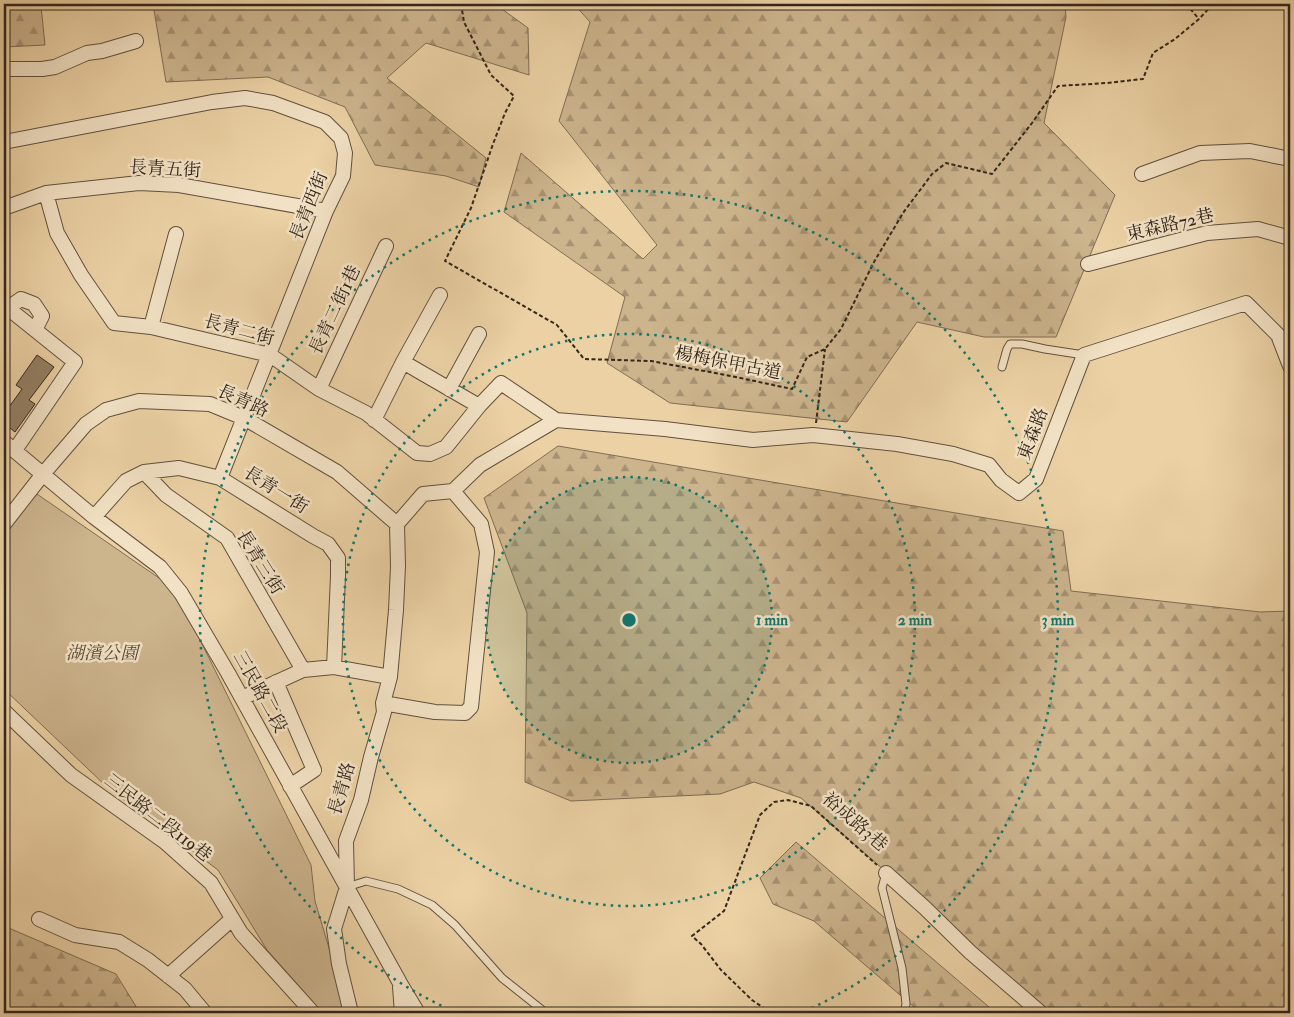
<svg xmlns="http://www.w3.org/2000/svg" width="1294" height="1017" viewBox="0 0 1294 1017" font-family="'IM FELL Double Pica','Noto Serif TC',serif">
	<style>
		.forest { fill: url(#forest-firs); stroke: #806d54 }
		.park { fill: #ccb48d; stroke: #806d54 }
		.building { fill: #937f63; stroke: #33261c }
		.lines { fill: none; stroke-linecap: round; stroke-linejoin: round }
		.service-casing { stroke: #61513e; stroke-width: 9 }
		.minor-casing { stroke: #61513e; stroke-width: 16 }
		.path { stroke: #33261c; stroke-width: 2; stroke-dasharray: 4 2.5; stroke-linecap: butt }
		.service { stroke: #f2e1c4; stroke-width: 7 }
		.minor { stroke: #f2e1c4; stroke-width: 14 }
		.ring { fill: none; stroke: #0f766e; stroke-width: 2.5; stroke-dasharray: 2.5 5 }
		.labels { text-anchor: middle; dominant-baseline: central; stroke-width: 5; stroke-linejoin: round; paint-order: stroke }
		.street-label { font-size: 18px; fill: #33261c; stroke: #f2e1c4 }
		.park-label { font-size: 18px; font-style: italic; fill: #594a38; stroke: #f2e1c4 }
		.centre { fill: #0f766e; stroke: #f2e1c4; stroke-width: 2.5 }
		.ring-label { font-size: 15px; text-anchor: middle; font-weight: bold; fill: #0f766e; stroke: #f2e1c4; stroke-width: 5; stroke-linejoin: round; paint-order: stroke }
	</style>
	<defs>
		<pattern id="forest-firs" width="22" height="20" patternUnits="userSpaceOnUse" patternTransform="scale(1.25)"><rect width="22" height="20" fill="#ccb48d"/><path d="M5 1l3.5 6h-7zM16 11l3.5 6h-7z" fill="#a69272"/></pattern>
	</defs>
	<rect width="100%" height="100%" fill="#ebd1a4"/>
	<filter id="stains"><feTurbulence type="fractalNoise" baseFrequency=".004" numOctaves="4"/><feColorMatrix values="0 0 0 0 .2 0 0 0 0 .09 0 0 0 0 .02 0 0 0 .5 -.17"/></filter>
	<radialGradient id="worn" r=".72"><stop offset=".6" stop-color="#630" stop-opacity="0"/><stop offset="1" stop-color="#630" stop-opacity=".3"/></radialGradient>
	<!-- forest -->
	<path class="forest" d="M4,4H47L41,6L45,45L4,47Z
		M153,4H495L528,28L529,75L426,43L387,78L486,158L479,187L446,176L375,165L345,107L268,77L166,82Z
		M574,4H1065L1066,17L1044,123L1115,195L1056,337H984L917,322L847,422L670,403L607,363L625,297L504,212L521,153L643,259L657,245L559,121L590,22Z
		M558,446L1063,531L1071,591L1260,612L1290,611V1013H1073L1044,1009L801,798L754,782L720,794L571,801L525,782L527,613L484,498Z
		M796,842L996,1013H921L814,921L773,904L760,878Z
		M4,926L116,974L140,1013H4Z"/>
	<!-- park -->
	<path class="park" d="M34,492L175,589L311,865L315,901L337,975L345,1013H323L267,950L218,870L107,787L4,689V528Z"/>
	<!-- building -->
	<path class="building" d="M37,355L54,367L29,400L35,404L15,432L4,423V414L22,389L16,385Z"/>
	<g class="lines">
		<defs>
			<path id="service" d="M1002,367L1007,349L1010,344H1022L1045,349L1084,355
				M886,873L882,888L902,968L906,1004L904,1013
				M347,887L366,881L398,889L432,905L455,925L502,978L546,1013"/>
			<path id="minor" d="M4,69H42L55,67L87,53L102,51L136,41
				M4,142L212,102L245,98L273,103L325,122L341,138L345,153L343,176L326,211L220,478
				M1142,174L1200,153L1250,151L1290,159
				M46,193L57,233L81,275L114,323L151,327
				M4,208L46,193L139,183L179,185L326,211
				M176,234L151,327L270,355L319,389L366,413L417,453L430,454L446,447L479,406L501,383L556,420
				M1088,264L1207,233L1258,229L1290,238
				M4,305L75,362L15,450
				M8,308L21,299L34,304L42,316L35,330
				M403,362L440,295
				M319,389L386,246
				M449,389L479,334
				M374,420L403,362L479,406
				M4,442L94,517L160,567L181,593L228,673L400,983L418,1013
				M144,472L166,495L227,538L303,670
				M94,517L126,481L144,472L179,468L220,478L313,536L328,544L338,558V576L334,667
				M4,524L43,474L86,424L106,410L139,401L210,404L244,418L337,472L397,524
				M276,682L314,770L290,786
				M242,698L303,670L334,667L390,677
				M383,703L435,712L465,713L471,707L487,552L481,524L453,491
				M4,711L71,775L165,842L211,883L241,933L313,1013
				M886,873L925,908L970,952L1041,1013
				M39,919L75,935L119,942L148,960L185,989L205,1013
				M168,976L232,919
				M400,987L402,1013
				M351,1013L339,964L334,929L347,887L346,841L361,800L371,757L384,712L383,703L390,677L396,610L398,566L397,524L423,494L453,491L480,465L556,420L665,429L753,440L813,435L897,444L953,454L989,465L1001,480L1019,493L1036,479L1084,355L1246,303L1278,335L1290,366"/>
		</defs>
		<!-- service casing -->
		<use href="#service" class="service-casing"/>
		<!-- minor casing -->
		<use href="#minor" class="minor-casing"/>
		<!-- path -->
		<path class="path" d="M461,4L464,22L491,75L514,96L505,113L493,144L471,208L445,261L557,325L584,359L651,361L731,376L792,389L807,357L825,349L841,329L874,262L903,213L932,174L946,163L992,174L1032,123L1058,86L1107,83L1143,79L1153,53L1175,39L1199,19L1213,4
			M1186,4L1199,19
			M816,423L825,349
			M771,1013L752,1000L721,970L701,944L692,936L724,911L760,815L774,802L788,800L811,806L877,865"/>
		<!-- service -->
		<use href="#service" class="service"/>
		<!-- minor -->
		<use href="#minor" class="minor"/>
	</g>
	<!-- distance rings -->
	<circle cx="629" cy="620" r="143" fill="#0f766e" fill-opacity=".12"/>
	<g class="ring">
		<circle cx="629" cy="620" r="143"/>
		<circle cx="629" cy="620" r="286"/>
		<path d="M455 1012A429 429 0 1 1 803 1012"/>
	</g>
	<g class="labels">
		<!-- street labels -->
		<g class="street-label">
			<text transform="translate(165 169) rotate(3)">長青五街</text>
			<text transform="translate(309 206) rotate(-68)">長青西街</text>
			<text transform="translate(1170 225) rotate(-13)">東森路72巷</text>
			<text transform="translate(335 310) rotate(-65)">長青二街1巷</text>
			<text transform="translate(239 330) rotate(15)">長青二街</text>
			<text transform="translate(728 363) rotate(11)">楊梅保甲古道</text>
			<text transform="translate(243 401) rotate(24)">長青路</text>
			<text transform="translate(1033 434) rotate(-69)">東森路</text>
			<text transform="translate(276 490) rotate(32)">長青一街</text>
			<text transform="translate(260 562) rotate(58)">長青三街</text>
			<text transform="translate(260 692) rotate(61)">三民路二段</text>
			<text transform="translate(342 789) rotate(-74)">長青路</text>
			<text transform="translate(158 818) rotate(38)">三民路二段119巷</text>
			<text transform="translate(855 822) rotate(41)">裕成路3巷</text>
		</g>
		<!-- park labels -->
		<g class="park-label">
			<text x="102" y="653">湖濱公園</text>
		</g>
	</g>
	<circle cx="629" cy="620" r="8" class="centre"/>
	<g class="ring-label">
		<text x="772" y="625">1 min</text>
		<text x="915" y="625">2 min</text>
		<text x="1058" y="625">3 min</text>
	</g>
	<!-- margin -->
	<rect width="1294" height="1017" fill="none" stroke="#ebd1a4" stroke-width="20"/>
	<rect x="5" y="5" width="1284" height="1007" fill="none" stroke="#33261c" stroke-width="2.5"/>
	<rect x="10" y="10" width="1274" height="997" fill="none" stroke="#33261c"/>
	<rect width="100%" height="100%" filter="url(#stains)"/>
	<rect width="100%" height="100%" fill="url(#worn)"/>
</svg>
